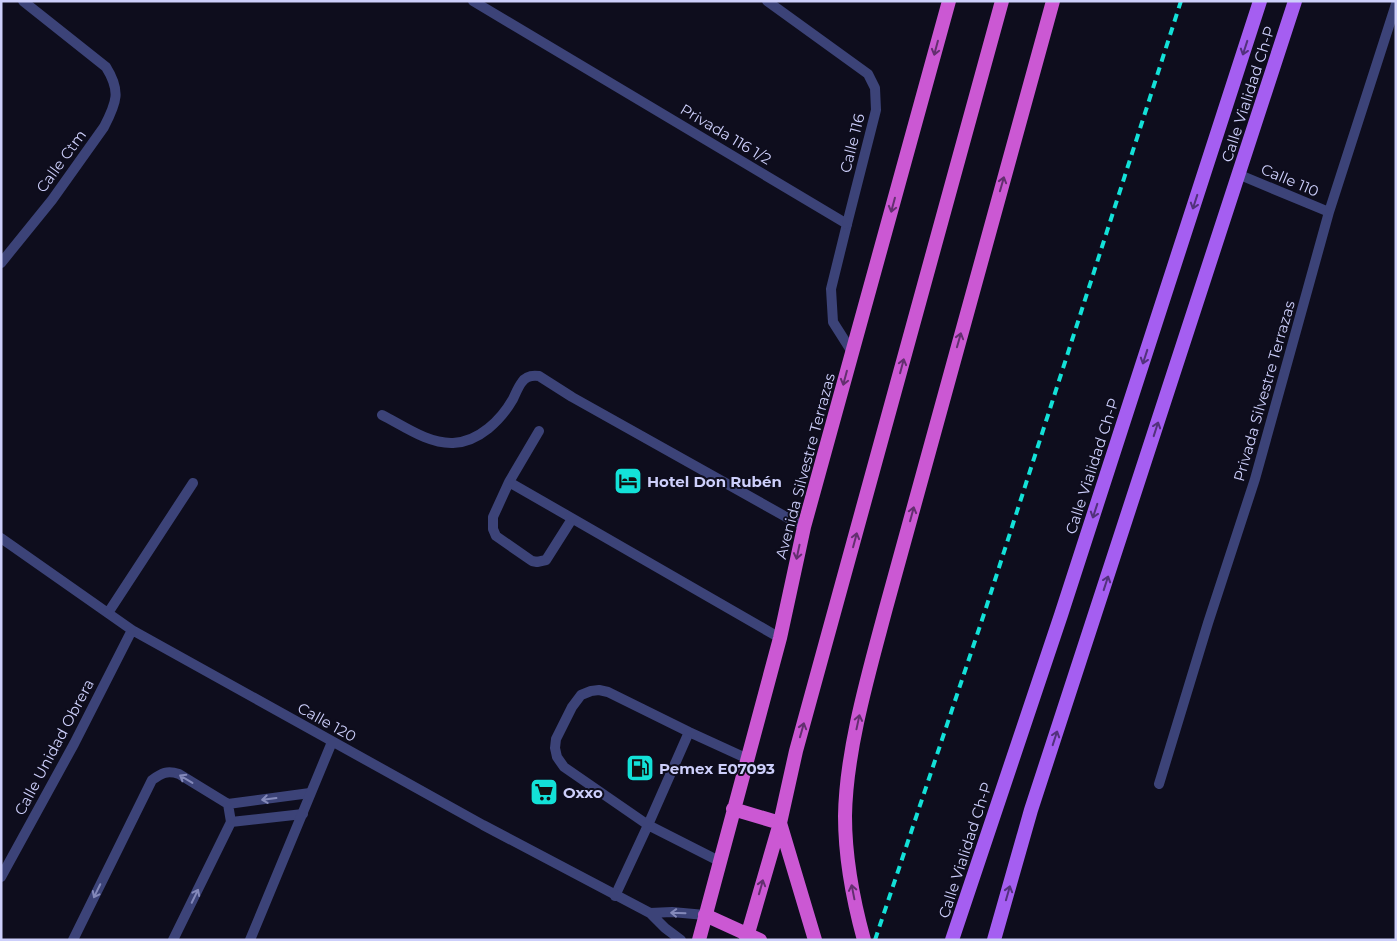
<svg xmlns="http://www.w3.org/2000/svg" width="1397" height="941" viewBox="0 0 1397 941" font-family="Montserrat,sans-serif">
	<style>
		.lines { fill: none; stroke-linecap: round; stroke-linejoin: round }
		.service { stroke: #3c4378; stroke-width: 10 }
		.minor { stroke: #3c4378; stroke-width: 10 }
		.tertiary { stroke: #3c4378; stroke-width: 10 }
		.primary { stroke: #a55ef1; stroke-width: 14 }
		.trunk { stroke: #cb58d3; stroke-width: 14 }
		.rail { stroke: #13e1d8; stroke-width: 4; stroke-dasharray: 8 6; stroke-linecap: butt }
		.oneway { stroke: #632f6f }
		.oneway2 { stroke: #52317c }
		.oneway3 { stroke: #8489ba }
		.labels { text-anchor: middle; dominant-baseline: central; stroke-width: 4; stroke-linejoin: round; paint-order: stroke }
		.street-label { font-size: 15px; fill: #cdcffb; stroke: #0e0d1d }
		.poi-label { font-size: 15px; font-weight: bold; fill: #cdcffb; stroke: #0e0d1d; text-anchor: start }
	</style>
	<rect width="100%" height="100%" fill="#0e0d1d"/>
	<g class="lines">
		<!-- service -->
		<path class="service" d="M382,415C404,426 428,444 453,443C479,442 501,420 513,399C516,393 518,387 522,382C526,376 532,375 539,376L572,397L804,527
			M539,431L509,482L493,517V529L496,536L532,561L537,562L546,560L572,519
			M509,482L780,638
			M689,732L648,825L719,861
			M231,822L303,814
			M615,896L648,825L564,767L557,757L555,748L556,739L572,707L581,695L591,691L599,690L608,692L689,732L748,759
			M73,940L152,780C162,773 167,770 179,774L228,804L310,793
			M173,940L231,822L228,804"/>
		<!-- minor -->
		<path class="minor" d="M473,1L847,224L831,289L833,322L852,352
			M1240,175L1329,212
			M1,263L52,200L104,127C117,102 121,91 106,67L23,1
			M1,538L132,630L483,825L650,913L665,928L681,940
			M108,613L193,483
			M1159,784L1208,623L1255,479L1329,212L1396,4
			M1,877L74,744L132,630
			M650,913L672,912L705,915
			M250,940L332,742"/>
		<!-- tertiary -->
		<path class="tertiary" d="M767,1L868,74L875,88L876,110L847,224"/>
		<!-- primary -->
		<path class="primary" d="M952,940L1061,615L1260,1
			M994,940L1031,810L1295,1"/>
		<!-- trunk -->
		<path class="trunk" d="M733,809L780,823L815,940
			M705,915L760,940
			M699,940L780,638L804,527L949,1
			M746,940L780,823L796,751L1002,1
			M864,940C853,900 845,858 845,816C846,750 869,672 886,608L1053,1"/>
		<!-- rail -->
		<path class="rail" d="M875,940L985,611L1181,1"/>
	</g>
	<!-- one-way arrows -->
	<defs><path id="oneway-shaft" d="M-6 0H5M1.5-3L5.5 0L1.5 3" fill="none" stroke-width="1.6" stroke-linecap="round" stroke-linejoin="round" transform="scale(1.25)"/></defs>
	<g class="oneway">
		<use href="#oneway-shaft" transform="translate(936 48) rotate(105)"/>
		<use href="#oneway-shaft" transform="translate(1002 184) rotate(-74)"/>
		<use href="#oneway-shaft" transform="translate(893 205) rotate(105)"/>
		<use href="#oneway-shaft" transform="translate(959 340) rotate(-74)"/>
		<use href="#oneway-shaft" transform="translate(902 366) rotate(-75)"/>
		<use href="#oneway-shaft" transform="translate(845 378) rotate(105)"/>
		<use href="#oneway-shaft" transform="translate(912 514) rotate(-75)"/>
		<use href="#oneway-shaft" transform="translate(855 540) rotate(-75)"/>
		<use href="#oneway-shaft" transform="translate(798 552) rotate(102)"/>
		<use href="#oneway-shaft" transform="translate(858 722) rotate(-78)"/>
		<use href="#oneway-shaft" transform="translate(802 730) rotate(-74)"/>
		<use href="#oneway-shaft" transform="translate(761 887) rotate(-74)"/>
		<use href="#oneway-shaft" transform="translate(853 892) rotate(-101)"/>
	</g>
	<g class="oneway2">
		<use href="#oneway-shaft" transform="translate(1245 48) rotate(108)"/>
		<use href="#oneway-shaft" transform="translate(1195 202) rotate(108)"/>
		<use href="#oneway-shaft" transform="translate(1145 357) rotate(108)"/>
		<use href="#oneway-shaft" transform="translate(1156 429) rotate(-72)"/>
		<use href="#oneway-shaft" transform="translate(1095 511) rotate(108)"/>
		<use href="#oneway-shaft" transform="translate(1106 583) rotate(-72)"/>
		<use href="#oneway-shaft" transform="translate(1055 738) rotate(-72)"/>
		<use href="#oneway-shaft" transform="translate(1008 893) rotate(-74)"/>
	</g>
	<g class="oneway3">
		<use href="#oneway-shaft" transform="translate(186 779) rotate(-149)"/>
		<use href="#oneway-shaft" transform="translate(269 799) rotate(173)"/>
		<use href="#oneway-shaft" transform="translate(97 891) rotate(116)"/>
		<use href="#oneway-shaft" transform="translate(195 896) rotate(-64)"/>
		<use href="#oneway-shaft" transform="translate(678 913) rotate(-178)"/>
	</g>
	<!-- icons -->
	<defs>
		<symbol id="hotel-square" viewBox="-11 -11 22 22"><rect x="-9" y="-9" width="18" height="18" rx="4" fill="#13e1d8" stroke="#0e0d1d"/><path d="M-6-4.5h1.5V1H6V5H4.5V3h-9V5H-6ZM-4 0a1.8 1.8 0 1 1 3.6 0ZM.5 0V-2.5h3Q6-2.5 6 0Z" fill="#111"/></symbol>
		<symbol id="fuel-square" viewBox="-11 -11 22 22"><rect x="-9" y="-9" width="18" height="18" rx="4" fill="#13e1d8" stroke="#0e0d1d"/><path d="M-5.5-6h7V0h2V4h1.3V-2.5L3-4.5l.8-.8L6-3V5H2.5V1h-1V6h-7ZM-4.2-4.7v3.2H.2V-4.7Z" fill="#111"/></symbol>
		<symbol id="supermarket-square" viewBox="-11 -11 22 22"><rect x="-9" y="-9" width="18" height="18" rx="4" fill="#13e1d8" stroke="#0e0d1d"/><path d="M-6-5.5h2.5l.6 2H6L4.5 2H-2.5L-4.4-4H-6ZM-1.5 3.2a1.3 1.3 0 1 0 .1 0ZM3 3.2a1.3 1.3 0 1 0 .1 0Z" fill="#111"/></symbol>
	</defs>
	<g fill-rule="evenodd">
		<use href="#hotel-square" x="612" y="465" width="32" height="32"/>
		<use href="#fuel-square" x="624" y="752" width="32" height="32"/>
		<use href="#supermarket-square" x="528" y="776" width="32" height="32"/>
	</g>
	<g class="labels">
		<!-- street labels -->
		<g class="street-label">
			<text transform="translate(1248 94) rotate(-72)">Calle Vialidad Ch-P</text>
			<text transform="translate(726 134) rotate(31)">Privada 116 1/2</text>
			<text transform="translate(852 143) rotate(-76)">Calle 116</text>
			<text transform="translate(61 161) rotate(-54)">Calle Ctm</text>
			<text transform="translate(1290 180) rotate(23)">Calle 110</text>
			<text transform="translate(1264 391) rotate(-74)">Privada Silvestre Terrazas</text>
			<text transform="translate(805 466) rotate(-75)">Avenida Silvestre Terrazas</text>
			<text transform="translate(1092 466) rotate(-72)">Calle Vialidad Ch-P</text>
			<text transform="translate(327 722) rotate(29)">Calle 120</text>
			<text transform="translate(54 747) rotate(-62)">Calle Unidad Obrera</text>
			<text transform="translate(965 850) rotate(-72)">Calle Vialidad Ch-P</text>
		</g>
		<!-- poi labels -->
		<g class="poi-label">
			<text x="647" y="481">Hotel Don Rubén</text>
			<text x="659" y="768">Pemex E07093</text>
			<text x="563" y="792">Oxxo</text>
		</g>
	</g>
	<!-- border -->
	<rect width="1397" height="941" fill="none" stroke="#cdcffb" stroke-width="5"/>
</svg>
